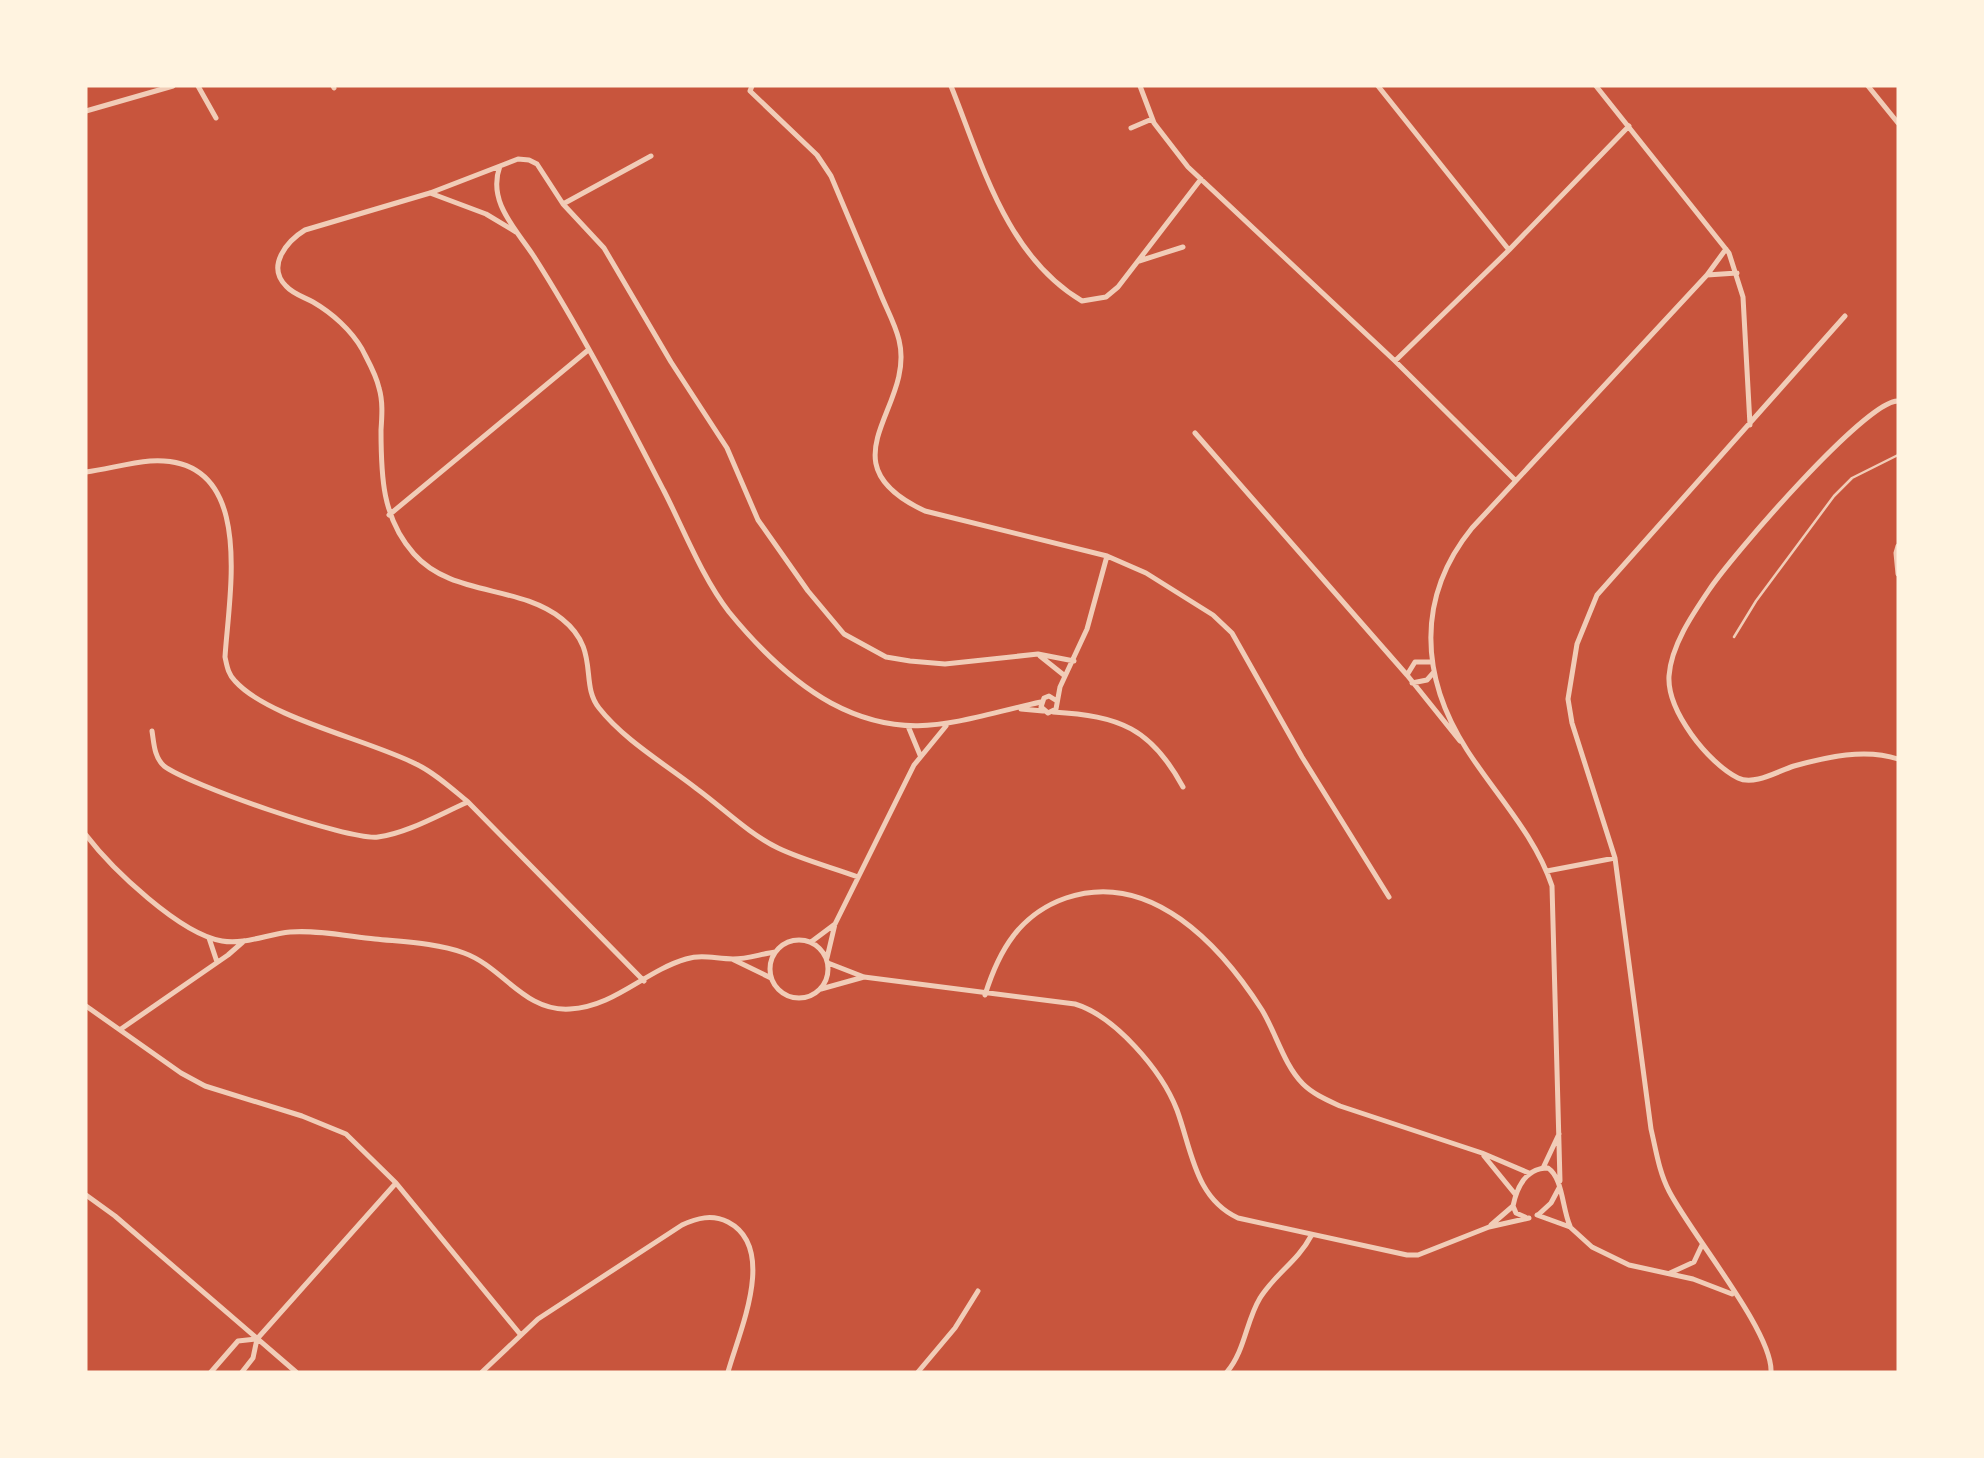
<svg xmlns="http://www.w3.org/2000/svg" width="1984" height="1458" viewBox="0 0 1984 1458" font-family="'Zilla Slab',serif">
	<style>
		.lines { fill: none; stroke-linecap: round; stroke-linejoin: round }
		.service { stroke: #f1ccb7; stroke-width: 2.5 }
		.minor { stroke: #f1ccb7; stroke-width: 5 }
	</style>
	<rect width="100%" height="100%" fill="#c8553d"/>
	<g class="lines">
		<!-- service -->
		<path class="service" d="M1734,637L1756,601L1834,496L1852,478L1898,455"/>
		<!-- minor -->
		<path class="minor" d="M198,86L216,118
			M333,86L334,88
			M752,86L750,91L817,155L831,176C847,214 863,252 879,290C885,306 895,323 899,340C916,408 820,462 925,511L1107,556L1146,573L1213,615L1232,633L1302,757L1389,897
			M951,86C982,163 1006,256 1082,301L1106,297L1118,287L1201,179
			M1140,86L1154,123L1188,167L1395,361L1515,480
			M1378,86L1509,250
			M1596,86L1729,253L1743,297L1750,425
			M1868,86L1898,123
			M86,111L173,86
			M1131,128L1152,119
			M500,166L430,193L305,230C287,241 266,266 286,286C293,294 304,297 313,302C332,313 351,330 362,349C368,361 376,374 379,388C383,401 382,416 381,430C381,476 382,518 414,554C452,597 518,584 562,619C601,650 579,683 599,708C624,740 665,764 697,789C723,808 749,834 778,848C803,860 831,867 858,877
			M430,193L486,214L516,232
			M563,204L651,156
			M1139,261L1183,247
			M1707,275L1737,273
			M1395,361L1509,250L1629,126
			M1898,401C1866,400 1730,558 1709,590C1692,615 1671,646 1669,676C1667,711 1708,763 1738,778C1754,786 1778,771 1794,766C1827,757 1865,748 1898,759
			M1195,433L1407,675L1460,741
			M86,472C107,469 129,463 150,461C257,454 229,592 225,657C227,666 228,674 235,681C268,718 369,740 416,764C435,773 452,789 468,802L644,981
			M389,515L587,351
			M1898,546L1896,553L1898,574
			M1040,656L1065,676
			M1407,675L1415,662H1432
			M1412,683L1427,680L1434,672
			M1057,701L1049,696L1044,698L1041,707L1048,713L1056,709L1060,687L1087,629L1107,556
			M1041,702C961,719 909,745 831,703C793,682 756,645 729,612C702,577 684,530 664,491C623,412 581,330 533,255C515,228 487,201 500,166L518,159L529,160L537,164L563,204L604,248L671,362L727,448L758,520L808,591L844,634L886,657L910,661L945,664L1038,654L1074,661
			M1021,709L1043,711
			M1053,712C1120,716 1151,728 1183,787
			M908,726L920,755
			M152,731C154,743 154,757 164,766C187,784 349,841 378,837C408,833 440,814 468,802
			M86,835C112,869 180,934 222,941C244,945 268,934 290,932C318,930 347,936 375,939C404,942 436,943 464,953C503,967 524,1012 570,1009C614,1007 645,971 686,959C703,954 716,959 733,959C747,959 761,954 775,952
			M1547,871L1615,858
			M209,938L217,962
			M770 969a29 29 0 1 1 58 0a29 29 0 1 1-58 0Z
			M811,942L835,924
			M827,958L835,924L914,765L946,726
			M732,959L771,978
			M828,963L864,977L1075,1004C1115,1016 1162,1071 1177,1110C1192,1151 1195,1198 1238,1218L1407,1255H1418L1489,1227L1529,1218
			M821,989L864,977
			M985,995C999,950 1020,914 1066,898C1151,869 1221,946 1262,1010C1276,1033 1284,1065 1303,1084C1313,1094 1327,1100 1340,1106L1482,1153L1529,1173
			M86,1006L181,1073L205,1086L302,1116L346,1134L396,1183L520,1334
			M121,1029L228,955L244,941
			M1484,1156L1515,1194
			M1543,1168L1559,1134
			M1560,1181L1552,886C1535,835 1496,795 1467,750C1420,677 1416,597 1472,528L1707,275L1726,249
			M86,1195L115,1216L296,1372
			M1537,1215L1570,1227L1592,1247L1629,1265L1693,1279L1732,1294
			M1538,1215L1551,1203L1559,1188
			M1525,1217L1516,1213L1513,1206C1517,1186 1526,1168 1548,1168C1563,1178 1562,1208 1570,1226
			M1491,1225L1513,1206
			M1670,1273L1694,1262L1702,1245
			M211,1372L238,1341L257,1339
			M242,1372L253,1358L257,1339L396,1183
			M482,1372L538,1319L682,1225C697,1218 712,1214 728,1222C778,1248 739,1332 728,1372
			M918,1372L955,1328L978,1291
			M1227,1372C1245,1351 1246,1321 1260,1298C1274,1275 1298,1261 1311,1236
			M1771,1372C1773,1332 1691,1234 1669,1191C1659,1172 1656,1150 1651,1129L1615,858L1572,723L1568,699L1577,644L1597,595L1845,316"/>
	</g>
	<!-- border -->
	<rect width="1984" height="1458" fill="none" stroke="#fff3e0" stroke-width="175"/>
</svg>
